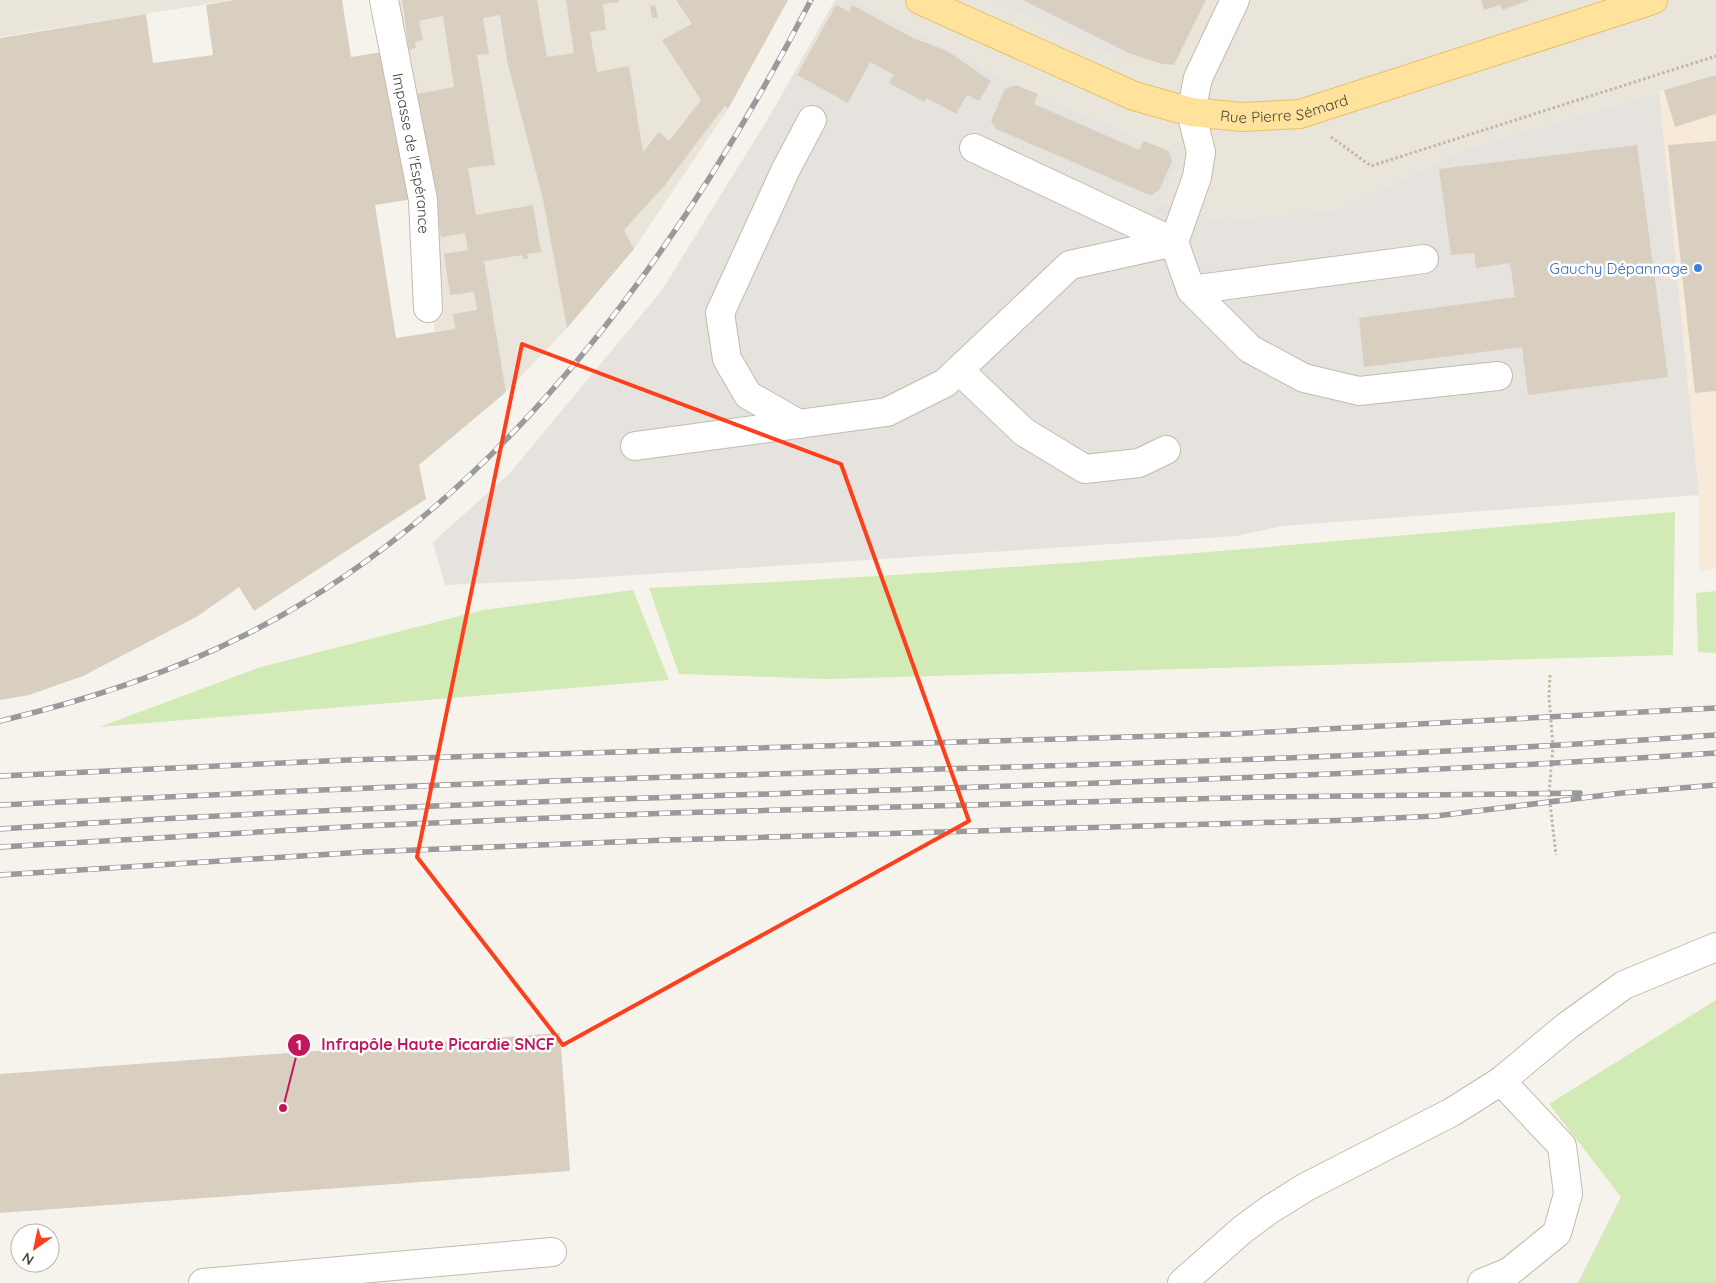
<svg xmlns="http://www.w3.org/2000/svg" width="1716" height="1283" viewBox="0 0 1716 1283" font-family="Quicksand,sans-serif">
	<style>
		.residential { fill: #eae5da }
		.commercial { fill: #f7ead8 }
		.industrial { fill: #e6e2dd }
		.green { fill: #d2eab5 }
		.building { fill: #d8cfc1 }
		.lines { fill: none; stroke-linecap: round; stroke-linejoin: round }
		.minor-casing { stroke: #c2bbae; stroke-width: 30 }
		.major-casing { stroke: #e6c16a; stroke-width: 30 }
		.path { stroke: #c4b79f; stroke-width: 3; stroke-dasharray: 2.5 2.5; stroke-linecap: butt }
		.minor { stroke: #fff; stroke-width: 28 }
		.major { stroke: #ffe39c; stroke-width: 28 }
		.rail-casing { stroke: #9a9a9a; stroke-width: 5.5 }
		.rail { stroke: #fff; stroke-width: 4; stroke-dasharray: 11; stroke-linecap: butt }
		.marked { fill: none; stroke: #fc3f1d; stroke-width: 4; stroke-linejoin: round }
		.shop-dot { fill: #3f7fe0; stroke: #fff; stroke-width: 2 }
		.labels { text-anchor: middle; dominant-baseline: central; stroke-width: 5; stroke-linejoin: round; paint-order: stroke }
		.street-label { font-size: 15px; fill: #4b4439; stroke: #fff }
		.shop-label { font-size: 15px; fill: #366cbe; stroke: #fff; text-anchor: end }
		.leader { fill: none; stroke: #c2185b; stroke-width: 2 }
		.callout-dot { fill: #c2185b; stroke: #fff; stroke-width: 2 }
		.mark-label { font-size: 15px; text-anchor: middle; font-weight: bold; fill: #fff }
		.callout-label { font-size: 16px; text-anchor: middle; font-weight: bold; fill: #c2185b; stroke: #fff; stroke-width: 5; stroke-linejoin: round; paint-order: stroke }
	</style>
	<rect width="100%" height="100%" fill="#f6f3ec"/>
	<!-- residential -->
	<path class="residential" d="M0,0H233L0,37Z
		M380,0H788L728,109L634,249L567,328L506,392L492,308L453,315L455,329L435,332Z
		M855,0H990L1126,60L1131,54L1174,65L1206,0H1716V75L1461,150L1341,209L1224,221L1159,202L1183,156L1016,85Z"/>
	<!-- commercial -->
	<path class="commercial" d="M1716,75V569L1699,571V495L1659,92Z"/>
	<!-- industrial -->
	<path class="industrial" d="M835,0H855L1016,85L1183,156L1159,202L1224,221L1341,209L1461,150L1659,92L1699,495L1282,526L1236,536L558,580L445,585L433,542L509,474L662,290L772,112Z
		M990,0H1206L1174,65L1162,64L1131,54L1127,61Z"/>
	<!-- green -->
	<path class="green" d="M1675,512L1673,655L828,679L679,674L649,588C992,574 1333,541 1675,512Z
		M633,590L669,680L99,727L261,667L483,610Z
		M1716,591V653L1698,652L1696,593Z
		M1716,1000V1283H1578L1621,1197L1549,1104Z"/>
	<!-- building -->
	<path class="building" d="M235,0H342L351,57L389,51L413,199L375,205L396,338L455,329L453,314L477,310L474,292L450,295L444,254L468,250L465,233L441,237L417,94L454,87L443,16L419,21L423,40L415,42L416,48L409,50L402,0H537L547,57L574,53L566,0H619V2L603,4L606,30L590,32L593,50L597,72L629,66L643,152L659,132L669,141L701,100L662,40L692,24L676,0H788L728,109L725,106L720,112L665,185L624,230L634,249L567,328L543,199L507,61L500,15L483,18L489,54L477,55L495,165L468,168L476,215L533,205L541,252L527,254L528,259H523L522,255L484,261L506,392L419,465L426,499L254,611L239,587L198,616L83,676L29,695L0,700V38L146,14L153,63L213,55L206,5Z
		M1023,0H1206L1174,65L1162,64L1131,54Z
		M1481,0H1530L1502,10L1500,5L1484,10Z
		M655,5L658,17L652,18L650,6Z
		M836,5L849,12L852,5L911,37L947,51L991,81L979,101L967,95L956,114L927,98L924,102L889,83L894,75L870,62L848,103L797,75Z
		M1716,75V114L1675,127L1664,90Z
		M1016,85L1038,94L1034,104L1139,150L1144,141L1169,151L1172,162L1159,190L1152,195L1147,194L996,129L991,121L1005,89Z
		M1716,141V391L1695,393L1668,145Z
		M1637,145L1668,377L1528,395L1522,347L1364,367L1359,318L1515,297L1510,263L1476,268L1474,253L1451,255L1439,169Z
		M560,1033L570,1171L0,1213V1074Z"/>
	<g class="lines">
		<defs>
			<g id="minor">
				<path id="s1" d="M384,0L423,200L428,308"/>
				<path d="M1235,0L1198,78L1191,112L1201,152L1197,177L1174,242L1191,290L1250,349L1304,378L1359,391L1498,376"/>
				<path d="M1191,290L1424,259"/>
				<path d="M959,370L1024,432L1085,469L1139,463L1166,450"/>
				<path d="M799,424L748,395L727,359L720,313L786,169L812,120"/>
				<path d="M635,446L887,412L945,383L1070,265L1174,242L974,148"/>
				<path d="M203,1283L552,1252"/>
				<path d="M1182,1283L1242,1230L1269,1210L1306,1187L1452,1112L1501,1081"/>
				<path d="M1482,1283L1509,1272L1557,1233L1568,1194L1562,1146L1501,1081L1567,1026L1624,985L1716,947"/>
			</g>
			<g id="major">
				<path id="s2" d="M920,0L1134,96L1191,112L1242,117L1300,114L1653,0"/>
			</g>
		</defs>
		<!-- minor casing -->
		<use href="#minor" class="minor-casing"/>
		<!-- major casing -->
		<use href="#major" class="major-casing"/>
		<!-- path -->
		<path class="path" d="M1331,137L1371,166L1716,56
			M1550,675L1549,697L1553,746L1549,794L1556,855"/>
		<!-- minor -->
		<use href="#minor" class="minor"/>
		<!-- major -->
		<use href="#major" class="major"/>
		<defs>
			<path id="rail" d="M0,721C84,701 168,674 245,635C500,507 683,248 811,0
				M0,776L348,760L1231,734L1716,708
				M0,805C224,794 448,784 673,777C1021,766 1369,760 1716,735
				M0,829C571,790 1145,792 1716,753
				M0,847L362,826L670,813L1266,797L1580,793
				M0,875L364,852L667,840L1353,820L1436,816L1622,793L1716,785"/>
		</defs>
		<!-- rail casing -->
		<use href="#rail" class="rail-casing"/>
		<!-- rail -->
		<use href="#rail" class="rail"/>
	</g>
	<!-- marked area -->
	<path class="marked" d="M522,344L841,464L969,821L563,1045L417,857Z"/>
	<!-- markers -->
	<circle class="shop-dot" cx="1698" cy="268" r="5"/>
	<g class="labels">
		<!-- street labels -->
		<g class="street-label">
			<text stroke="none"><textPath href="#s2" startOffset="388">Rue Pierre Sémard</textPath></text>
			<text stroke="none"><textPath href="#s1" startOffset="156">Impasse de l'Espérance</textPath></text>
		</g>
		<!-- shop labels -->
		<g class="shop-label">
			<text x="1688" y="268">Gauchy Dépannage</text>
		</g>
	</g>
	<!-- callouts -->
	<path class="leader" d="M283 1108L299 1045"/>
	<g class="callout-dot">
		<circle cx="283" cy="1108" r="5"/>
		<circle cx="299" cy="1045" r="12"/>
	</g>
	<g class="mark-label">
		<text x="299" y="1050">1</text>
	</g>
	<g class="callout-label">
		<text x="438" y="1050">Infrapôle Haute Picardie SNCF</text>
	</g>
	<!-- north arrow -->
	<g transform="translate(35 1248) rotate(213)"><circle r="24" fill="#ffffff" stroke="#b7b4b0"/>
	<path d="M0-4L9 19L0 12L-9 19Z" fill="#fc3f1d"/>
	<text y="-8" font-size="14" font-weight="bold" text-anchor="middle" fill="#4b4439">N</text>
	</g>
</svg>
